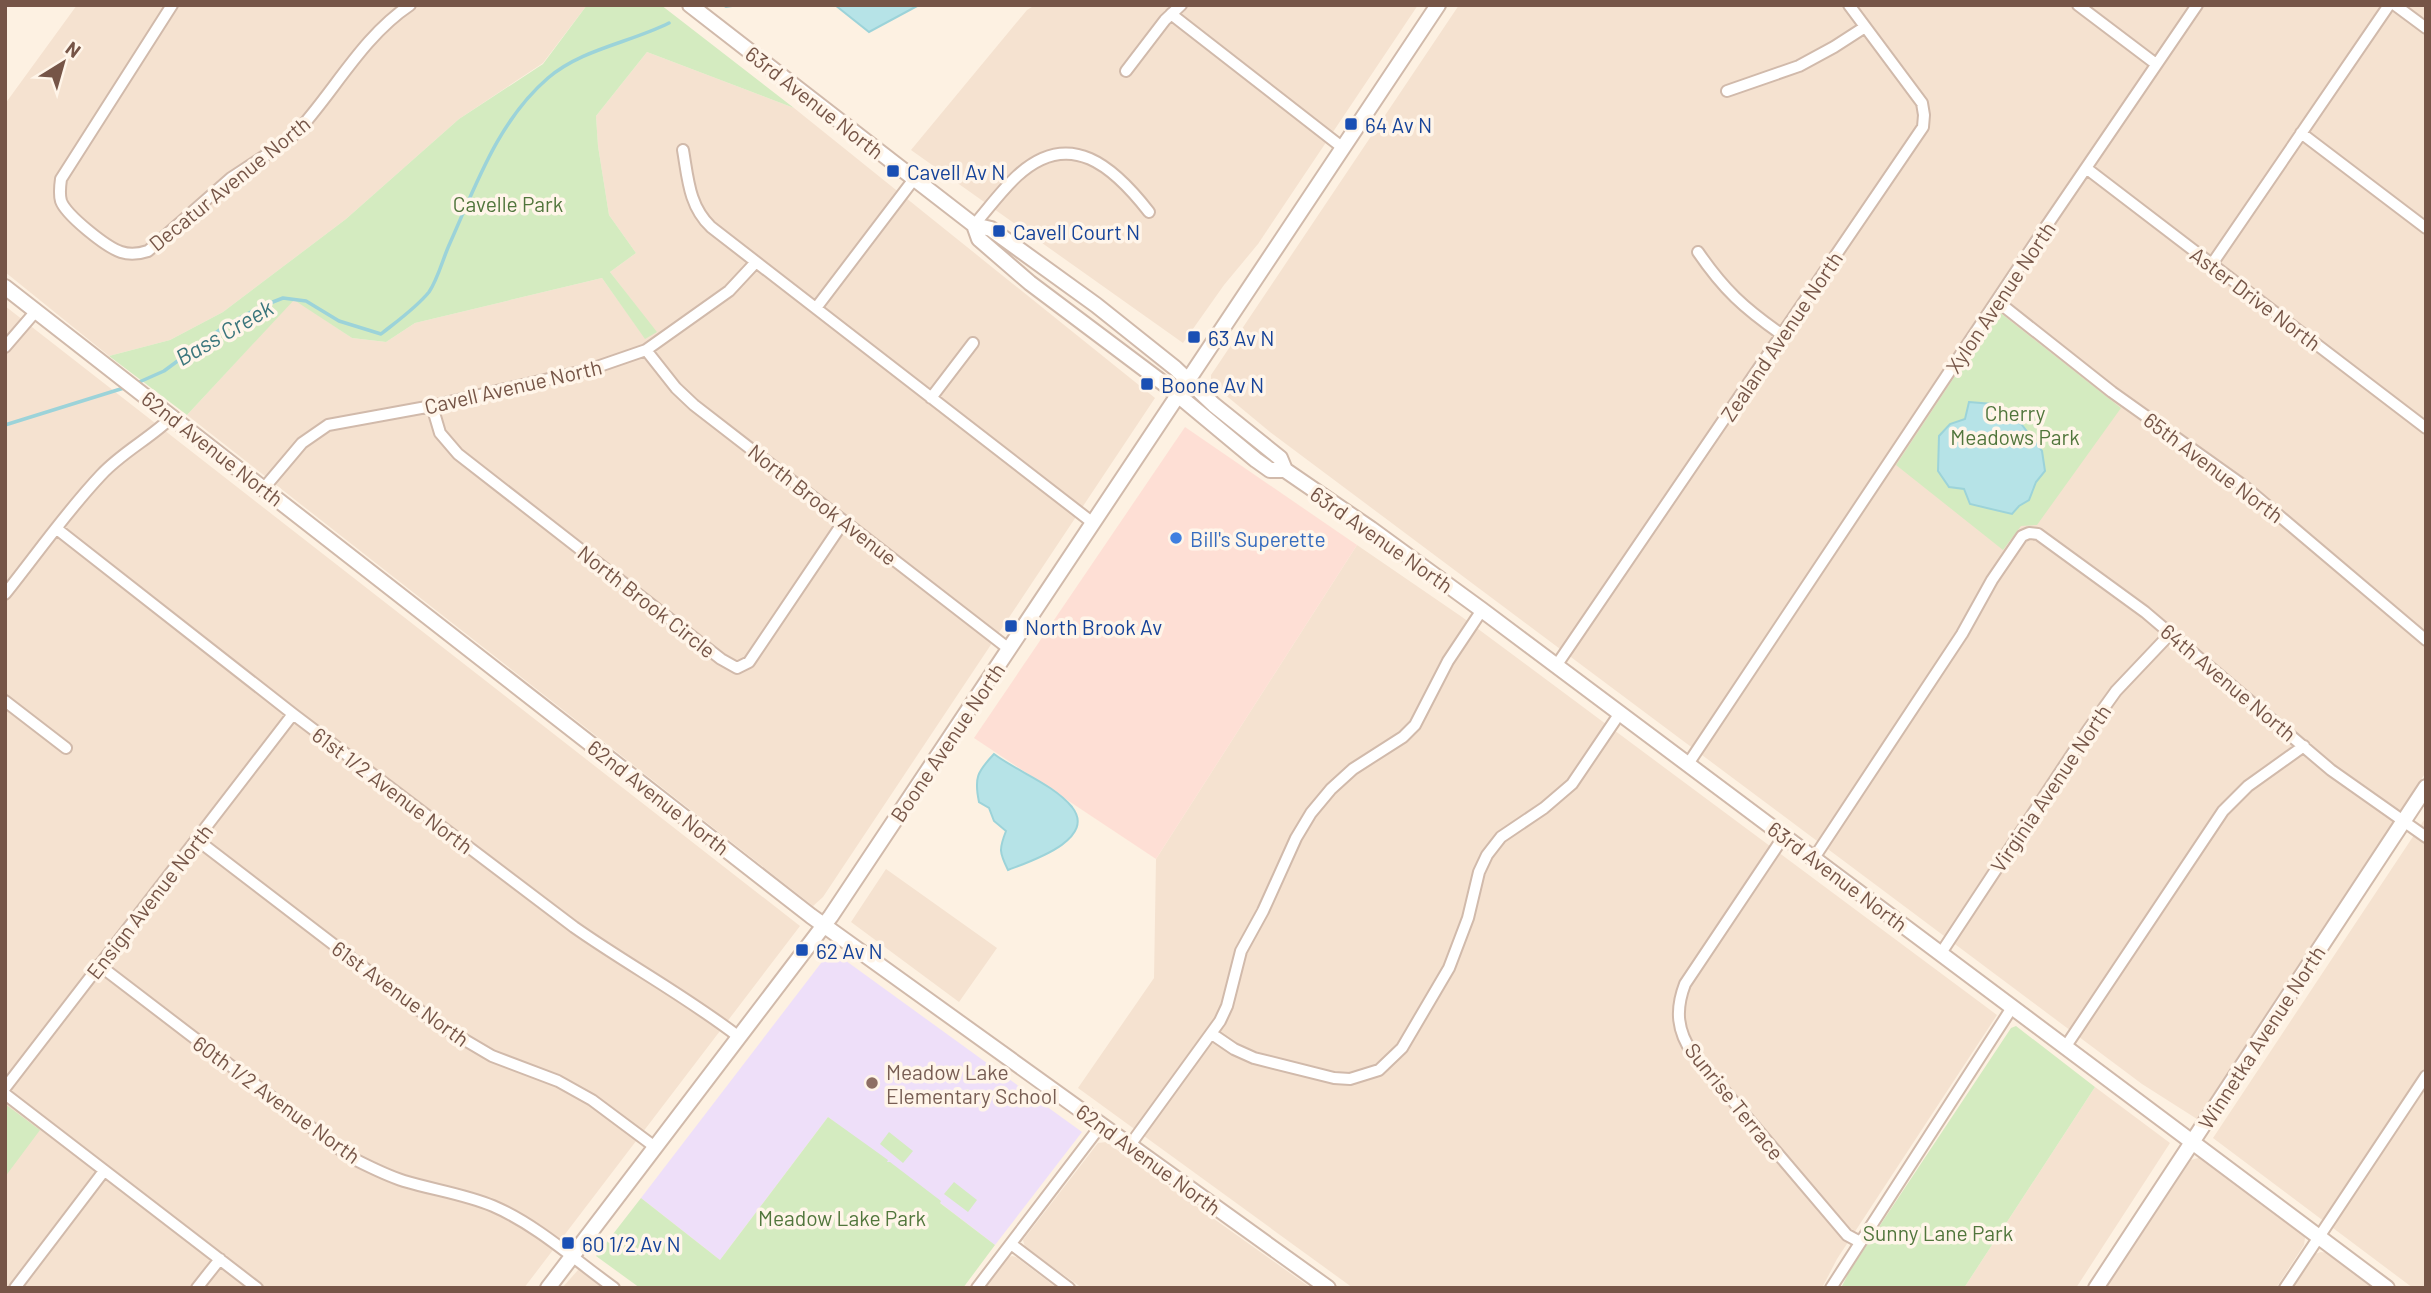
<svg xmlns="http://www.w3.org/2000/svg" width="2431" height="1293" viewBox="0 0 2431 1293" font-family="Barlow,sans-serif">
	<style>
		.residential { fill: #f5e2d0 }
		.commercial { fill: #fedfd5 }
		.education { fill: #eedff9 }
		.green { fill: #d4ebc0 }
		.water { fill: #b6e3e7; stroke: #9cd3d9; stroke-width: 2 }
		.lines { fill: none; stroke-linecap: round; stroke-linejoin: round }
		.stream { stroke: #9cd3d9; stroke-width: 3.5 }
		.minor-casing { stroke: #d1baab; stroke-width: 14 }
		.tertiary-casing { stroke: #d1baab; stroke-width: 18 }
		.minor { stroke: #fff; stroke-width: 10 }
		.tertiary { stroke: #fff; stroke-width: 14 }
		.transit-dot { fill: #1a4fb4; stroke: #fff5e9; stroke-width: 2.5 }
		.shop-dot { fill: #3f7fe0; stroke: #fff5e9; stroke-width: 2.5 }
		.education-dot { fill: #8d6e63; stroke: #fff5e9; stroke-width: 2.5 }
		.labels { text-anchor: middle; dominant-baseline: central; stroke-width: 7; stroke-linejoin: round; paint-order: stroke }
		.street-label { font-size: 21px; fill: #765547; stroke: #fff5e9 }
		.transit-label { font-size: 21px; fill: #164399; stroke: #fff5e9; text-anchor: start }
		.park-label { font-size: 21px; fill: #51763c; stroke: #fff5e9 }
		.shop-label { font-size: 21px; fill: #366cbe; stroke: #fff5e9; text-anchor: start }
		.education-label { font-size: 21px; fill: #785e54; stroke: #fff5e9; text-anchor: start }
		.water-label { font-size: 23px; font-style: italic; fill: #3a757c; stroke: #fff5e9 }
	</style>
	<rect width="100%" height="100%" fill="#fdf1e2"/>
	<!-- residential -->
	<path class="residential" d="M77,5H587L543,63L459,119L346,219L223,312L170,340L109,356L5,272V104Z
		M1035,5H1418L1258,244L1224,285L1183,343L911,150L1027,10Z
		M1459,5H2426V772L2197,1119L2142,1084L1270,432L1211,383V375Z
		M647,52L794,108L1155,398L823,897L813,906L187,415L294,299L352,338L386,342L415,323L602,278L645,338L656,332L610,272L636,253L609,215L598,146L596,116Z
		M5,306L800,926L524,1288H5Z
		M1357,545L1462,617L1997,1015L1837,1259L1822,1288H1353L1078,1088L1154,978L1156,859Z
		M2426,817V1288H2413L2213,1138Z
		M886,869L997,948L959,1002L851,922Z
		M2095,1087L2170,1143L2076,1288H1964Z
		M1106,1142L1311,1288H1082L1025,1247L1023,1240L1098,1143Z
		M2198,1158H2203L2302,1232L2305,1238L2304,1245L2276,1288H2106L2191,1160Z
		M2321,1252L2329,1253L2374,1288H2293L2315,1254Z
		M1012,1256L1016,1257L1057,1288H984L1007,1258Z
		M578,1270L581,1271L604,1288H562Z"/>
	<!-- commercial -->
	<path class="commercial" d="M1185,427L1357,545L1156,859L974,738Z"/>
	<!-- education -->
	<path class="education" d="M831,950L1082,1132L995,1245L828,1117L720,1260L641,1198Z"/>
	<!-- green -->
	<path class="green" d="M587,5H661L794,108L647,52L596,116L598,146L609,215L636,253L610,272L657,332L645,339L602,278L415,323L386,342L352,338L294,300L187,415L109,356L170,340L223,312L346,219L459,119L543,64Z
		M1998,311L2121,408L2037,525L2021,526L2003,550L1896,465Z
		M2016,1026L2095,1087L1964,1288H1841L1849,1272L2011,1028Z
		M5,1104L40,1130L5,1177Z
		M828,1117L888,1160L887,1162H890L941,1201L940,1203L995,1245L963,1288H640L596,1256L641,1198L720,1260Z
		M889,1132L913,1151L903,1163L880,1144Z
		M954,1182L977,1200L968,1212L944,1194Z"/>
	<!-- water -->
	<path class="water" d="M835,5H919L869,32Z
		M1969,402L1993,404L2022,425L2042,451L2045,471L2036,482L2029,500L2019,506L2012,514L1970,504L1964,489L1949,487L1938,471L1939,436L1950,424L1965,419Z
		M994,754C1018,772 1053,784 1072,807C1098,840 1028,862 1008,870C999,852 999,849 1006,831L994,821L989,808L979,802C974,778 977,772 994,754Z"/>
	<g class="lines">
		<!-- stream -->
		<path class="stream" d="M726,6L734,5
			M137,383L164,371L225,326L260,307L283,298L306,301L339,321L381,334C396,322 416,308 429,292C438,279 443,258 450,243C476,185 498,121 548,78C582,49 629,43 669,23
			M5,425L127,387"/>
		<defs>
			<path id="minor" d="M172,5L61,179C60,186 59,194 61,201C66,215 106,247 121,252C130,255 139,254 148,251L231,178L283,144L296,133C334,92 362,37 410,5
				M2078,5L2156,64
				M2395,5L2426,28
				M1171,14L1343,148
				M1126,71L1165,20L1181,5
				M1727,91L1799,66L1834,47L1865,27
				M2301,133L2426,228
				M683,150C688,179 689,206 711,227L1093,523
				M2086,168L2426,428
				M974,225C988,209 1001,191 1017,176C1070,127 1114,167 1149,212
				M1698,252C1724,290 1744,308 1781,334
				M2212,264L2389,5
				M1997,301L2112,392L2244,486L2426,640
				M816,308L914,179
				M5,347L36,311
				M646,350L676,388L694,405L1009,649
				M931,398L973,343
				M432,406L440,433L458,454L721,659L737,668L749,662L844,521
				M264,488L302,443L328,425L432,406L588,370L646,350L729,291L756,262
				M57,529L293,714L574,927C628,965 686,996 739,1037
				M5,594C37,554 66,512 101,475C122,452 151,438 173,416
				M1556,666L1923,127L1924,115L1922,103L1849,5
				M5,701L66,748
				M1688,764L2041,234L2197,5
				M1784,836L1685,984C1675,1010 1677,1031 1693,1054L1847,1235L1860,1242
				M196,839L436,1023L492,1056L558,1081L592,1100L655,1147
				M1814,858L1962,634L1992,580L2022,536L2029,533L2038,534L2145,612L2331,770L2426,837
				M1941,953L2088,730L2116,691L2171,633
				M99,965L350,1157C368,1166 385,1175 404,1181C434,1190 464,1194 493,1206C537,1225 575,1260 614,1288
				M1212,1034L1234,1049L1254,1058L1334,1078L1350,1079L1379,1070L1402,1048L1449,968L1468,918L1479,872L1487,855L1501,837L1544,808L1572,784L1620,713
				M2066,1046L2223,811L2248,786L2304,746
				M5,1088L293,714
				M5,1094L257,1288
				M1130,1145L1220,1021L1227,1006L1241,951L1263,911L1296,838L1311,813L1331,789L1353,769L1403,737L1415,725L1448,661L1482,610
				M1011,1244L1069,1288
				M15,1288L104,1171
				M197,1288L220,1259
				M977,1288L1102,1124
				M1831,1288L2013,1006
				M2285,1288L2426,1076"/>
			<path id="tertiary" d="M690,5L974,225L991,229L1096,305L1175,368L1214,405L1280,458L1285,470L1371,529L1482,610L2387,1288
				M974,225L979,239L1030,283L1167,386L1256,460L1270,470H1285
				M5,287L811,916L1328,1288
				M548,1288L831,916L1438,5
				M2096,1288L2426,787"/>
		</defs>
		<!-- minor casing -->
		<use href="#minor" class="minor-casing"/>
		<!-- tertiary casing -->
		<use href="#tertiary" class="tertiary-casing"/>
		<!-- minor -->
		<use href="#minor" class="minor"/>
		<!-- tertiary -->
		<use href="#tertiary" class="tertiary"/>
	</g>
	<!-- markers -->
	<g class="transit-dot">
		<rect x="1344" y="117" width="14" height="14" rx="3.5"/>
		<rect x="886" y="164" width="14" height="14" rx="3.5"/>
		<rect x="992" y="224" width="14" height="14" rx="3.5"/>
		<rect x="1187" y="330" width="14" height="14" rx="3.5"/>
		<rect x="1140" y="377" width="14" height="14" rx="3.5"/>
		<rect x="1004" y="619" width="14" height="14" rx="3.5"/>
		<rect x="795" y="943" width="14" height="14" rx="3.5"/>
		<rect x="561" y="1236" width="14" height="14" rx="3.5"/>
	</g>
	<circle class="shop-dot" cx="1176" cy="538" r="7"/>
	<circle class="education-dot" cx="872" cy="1083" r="7"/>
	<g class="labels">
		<!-- street labels -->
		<g class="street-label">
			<text transform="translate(815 102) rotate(38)">63rd Avenue North</text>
			<text transform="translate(229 183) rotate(-39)">Decatur Avenue North</text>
			<text transform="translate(2000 297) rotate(-56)">Xylon Avenue North</text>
			<text transform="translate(2256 298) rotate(37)">Aster Drive North</text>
			<text transform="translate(1781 336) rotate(-56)">Zealand Avenue North</text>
			<text transform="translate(513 386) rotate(-13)">Cavell Avenue North</text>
			<text transform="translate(213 448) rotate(38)">62nd Avenue North</text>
			<text transform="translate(2214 467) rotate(37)">65th Avenue North</text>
			<text transform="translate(823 504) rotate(38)">North Brook Avenue</text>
			<text transform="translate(1382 539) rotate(35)">63rd Avenue North</text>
			<text transform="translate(647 601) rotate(38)">North Brook Circle</text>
			<text transform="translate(2229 682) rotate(40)">64th Avenue North</text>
			<text transform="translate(947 742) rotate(-56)">Boone Avenue North</text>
			<text transform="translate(2050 788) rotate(-56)">Virginia Avenue North</text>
			<text transform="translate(393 790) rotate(37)">61st 1/2 Avenue North</text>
			<text transform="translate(659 797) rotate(38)">62nd Avenue North</text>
			<text transform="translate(1838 876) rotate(37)">63rd Avenue North</text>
			<text transform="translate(149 901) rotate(-52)">Ensign Avenue North</text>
			<text transform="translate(401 993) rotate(36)">61st Avenue North</text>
			<text transform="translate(2261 1037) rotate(-57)">Winnetka Avenue North</text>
			<text transform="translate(277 1099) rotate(36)">60th 1/2 Avenue North</text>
			<text transform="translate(1735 1101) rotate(51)">Sunrise Terrace</text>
			<text transform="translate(1149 1159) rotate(36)">62nd Avenue North</text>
		</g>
		<!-- transit labels -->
		<g class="transit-label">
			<text x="1365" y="124">64 Av N</text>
			<text x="907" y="171">Cavell Av N</text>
			<text x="1013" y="231">Cavell Court N</text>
			<text x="1208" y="337">63 Av N</text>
			<text x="1161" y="384">Boone Av N</text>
			<text x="1025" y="626">North Brook Av</text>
			<text x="816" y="950">62 Av N</text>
			<text x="582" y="1243">60 1/2 Av N</text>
		</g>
		<!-- park labels -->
		<g class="park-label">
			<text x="508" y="203">Cavelle Park</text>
			<text x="2015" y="412">Cherry<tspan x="2015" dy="24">Meadows Park</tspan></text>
			<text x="842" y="1217">Meadow Lake Park</text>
			<text x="1938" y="1232">Sunny Lane Park</text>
		</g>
		<!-- shop labels -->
		<g class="shop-label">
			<text x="1190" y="538">Bill's Superette</text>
		</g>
		<!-- education labels -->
		<g class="education-label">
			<text x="886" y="1071">Meadow Lake<tspan x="886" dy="24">Elementary School</tspan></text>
		</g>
		<!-- water labels -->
		<g class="water-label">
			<text transform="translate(224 332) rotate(-30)">Bass Creek</text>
		</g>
	</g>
	<!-- border -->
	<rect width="2431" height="1293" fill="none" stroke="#765547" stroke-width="14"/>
	<!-- north arrow -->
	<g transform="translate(63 63) rotate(37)" stroke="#fff5e9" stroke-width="5" paint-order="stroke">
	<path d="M0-5L12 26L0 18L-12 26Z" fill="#765547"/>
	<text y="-10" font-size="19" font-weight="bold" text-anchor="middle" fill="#765547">N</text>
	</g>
</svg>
